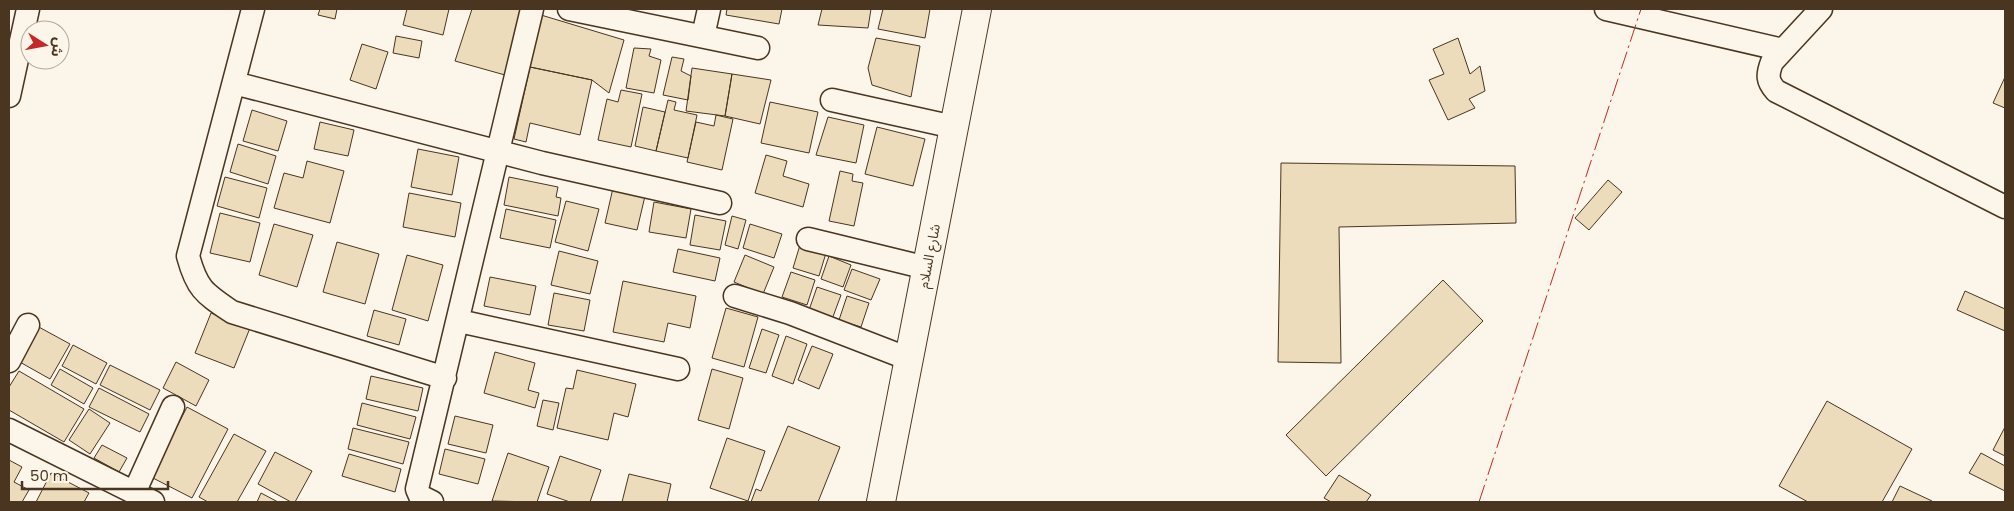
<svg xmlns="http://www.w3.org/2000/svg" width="2014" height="511" viewBox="0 0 2014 511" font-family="Poppins,'Noto Sans Arabic',sans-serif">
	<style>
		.building { fill: #ecdcbc; stroke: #4a3520 }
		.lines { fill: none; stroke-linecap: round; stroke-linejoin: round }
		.minor-casing { stroke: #4a3520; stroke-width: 25 }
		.major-casing { stroke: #4a3520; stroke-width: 30 }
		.minor { stroke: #fbf6e9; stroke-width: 22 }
		.major { stroke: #fbf6e9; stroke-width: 28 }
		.power { stroke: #c62828; stroke-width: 1; stroke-dasharray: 18 4 2.5 4; stroke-linecap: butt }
		.labels { text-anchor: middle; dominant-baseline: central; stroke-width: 4; stroke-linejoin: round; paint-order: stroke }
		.street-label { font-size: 14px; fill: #4a3520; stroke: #fbf6e9 }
	</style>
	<rect width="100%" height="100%" fill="#fbf6e9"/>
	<!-- building -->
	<path class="building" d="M320,9H337L335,19L318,15Z
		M407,9H449L443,35L403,25Z
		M472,9H523L505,75L455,61Z
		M727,9H782L779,24L726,15Z
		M822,9H871L868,28L818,25Z
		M883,9H930L925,38L878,29Z
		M541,15L624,40L609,93L592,80L530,67Z
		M396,36L422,41L419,58L393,53Z
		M876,38L920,46L911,97L872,85L868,68Z
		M1458,38L1470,74L1480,66L1485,91L1469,99L1475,108L1448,120L1429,80L1444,74L1433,49Z
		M362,44L388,52L376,89L350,80Z
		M634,48L651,49L649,56L661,60L654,93L626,88Z
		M672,57L684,59L681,71L691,76L688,100L663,95Z
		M530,67L592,80L580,135L530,123L526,142L514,139Z
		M692,68L732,74L725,116L686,111Z
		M732,74L771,80L760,124L725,116Z
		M2005,77V108L1993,103Z
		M621,90L642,94L631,147L598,140L607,99L618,102Z
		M668,100L676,102L674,110L697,115L688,158L656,151Z
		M770,102L818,112L809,153L761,143Z
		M643,107L665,112L656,151L635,146Z
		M252,110L287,121L278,151L243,141Z
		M716,115L733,119L722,170L687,162L696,122L714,126Z
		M828,117L864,125L856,163L816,155Z
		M320,122L354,130L348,156L314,149Z
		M877,127L925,139L913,186L865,174Z
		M238,144L276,156L268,184L230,172Z
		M418,149L459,157L452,195L411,187Z
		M766,155L787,161L783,176L809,184L803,207L755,193Z
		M307,161L344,171L330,223L274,208L284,173L303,178Z
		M1281,163L1515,166L1516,223L1339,227L1341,363L1278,362Z
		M840,171L853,174L852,181L863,183L854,226L829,221Z
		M225,177L267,188L259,218L217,206Z
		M509,177L558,187L556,197L561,198L558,216L504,205Z
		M1608,180L1622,192L1589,230L1575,218Z
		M613,188L645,196L637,230L605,223Z
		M409,193L461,203L455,237L403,227Z
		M566,201L599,209L588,251L555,242Z
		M654,202L691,209L686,238L649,232Z
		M506,209L556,220L550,248L500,238Z
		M220,213L260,223L250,262L210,253Z
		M695,215L726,221L720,250L690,245Z
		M732,216L746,220L738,249L725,245Z
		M274,224L313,235L297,287L259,275Z
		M750,224L782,234L774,258L743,248Z
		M337,242L379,254L365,304L323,292Z
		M800,245L826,253L819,276L793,268Z
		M678,249L720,258L715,281L673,272Z
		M559,251L598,261L590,294L551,285Z
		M407,255L443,265L428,321L392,310Z
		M745,255L774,267L763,294L734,282Z
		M829,256L851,265L843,287L821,279Z
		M852,269L880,279L871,300L844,290Z
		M791,272L815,280L807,305L782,297Z
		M490,277L536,286L530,315L484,306Z
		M1443,280L1483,321L1326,476L1286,435Z
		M623,281L696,296L690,328L668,323L664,342L613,332Z
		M817,287L841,295L831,322L808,313Z
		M1965,291L2005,309V331L1957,310Z
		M554,293L590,300L584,331L548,325Z
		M847,296L869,303L861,327L839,320Z
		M726,308L758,317L744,367L712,358Z
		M374,310L406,319L399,345L367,336Z
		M211,313L250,328L234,368L195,353Z
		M37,326L70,344L50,379L18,361Z
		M762,329L779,335L766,373L749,368Z
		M786,336L807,344L793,384L772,376Z
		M73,345L107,363L96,384L62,366Z
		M812,346L833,354L819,389L798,380Z
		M495,352L535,363L528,390L539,393L535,408L484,393Z
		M176,362L209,380L196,406L163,388Z
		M110,365L160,390L150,410L100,385Z
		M60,369L93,388L84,404L51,385Z
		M712,369L743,378L729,429L698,420Z
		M577,370L636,384L628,417L614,413L608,440L557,428L566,388L573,389Z
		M19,371L84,409L64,442L9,410V387Z
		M371,376L423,388L418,411L366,399Z
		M99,388L149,414L140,432L89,407Z
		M543,400L559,403L553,430L537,426Z
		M1827,401L1912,449L1882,502H1808L1779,486Z
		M362,403L416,417L410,439L357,425Z
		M187,407L228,429L192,498L151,477Z
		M89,409L110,423L90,454L69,440Z
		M455,416L493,425L486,453L448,444Z
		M788,426L840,447L818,502H751L756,489L761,491Z
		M2005,427V456L1993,450Z
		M353,428L409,442L403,464L348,449Z
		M234,434L266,451L237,502H208L199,497Z
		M727,438L765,451L748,501L710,488Z
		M102,445L127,458L119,472L94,458Z
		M445,449L485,459L478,484L439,474Z
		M275,452L312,471L295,502H291L258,484Z
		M508,453L549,467L537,502L492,501Z
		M1981,453L2005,466V491L1969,473Z
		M349,454L401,469L395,492L342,476Z
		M560,456L601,470L590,502H570L547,494Z
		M9,460L22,467L14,482L29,490L22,502H9Z
		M51,473L89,493L84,502H36Z
		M629,474L671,484L667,502H622Z
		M1339,475L1371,495L1366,502H1331L1324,498Z
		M1900,486L1932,501L1931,502H1892Z
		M261,493L278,502H257Z"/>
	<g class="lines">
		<defs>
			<path id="minor" d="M253,9L188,256C197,289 204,293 232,312L445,378
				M569,9L758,48
				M1606,9L1783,50
				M1821,9L1772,62C1767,75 1767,81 1776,91L2005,207
				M703,36L709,9
				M234,83L542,163L720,203
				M9,96L28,9
				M832,100L954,127
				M808,239L927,268
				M735,296L790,313L909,359
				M459,321L678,369
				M9,361L28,325
				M9,430L153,502
				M134,493L173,407
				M432,502L420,496L417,489L532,9"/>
			<path id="major" d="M881,502L977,9"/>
		</defs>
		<!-- minor casing -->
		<use href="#minor" class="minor-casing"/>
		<!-- major casing -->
		<use href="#major" class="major-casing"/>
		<!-- minor -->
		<use href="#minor" class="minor"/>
		<!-- major -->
		<use href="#major" class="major"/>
		<!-- power -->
		<path class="power" d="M1479,502L1641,9"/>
	</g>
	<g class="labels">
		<!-- street labels -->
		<g class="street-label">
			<text transform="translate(929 256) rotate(-79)">شارع السلام</text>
		</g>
	</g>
	<!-- border -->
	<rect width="2014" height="511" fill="none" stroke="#4a3520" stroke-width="20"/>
	<!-- north arrow -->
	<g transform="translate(45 45) rotate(101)"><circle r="24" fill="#fbf6e9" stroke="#b4a999"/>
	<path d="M0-4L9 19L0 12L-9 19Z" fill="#c62828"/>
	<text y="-8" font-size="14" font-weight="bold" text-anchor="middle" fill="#4a3520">ش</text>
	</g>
	<!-- scale -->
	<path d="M22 481v8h146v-8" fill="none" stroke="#4a3520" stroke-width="2.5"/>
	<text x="30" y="481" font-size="15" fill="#4a3520" stroke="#fbf6e9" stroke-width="4" paint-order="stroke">50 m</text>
</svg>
